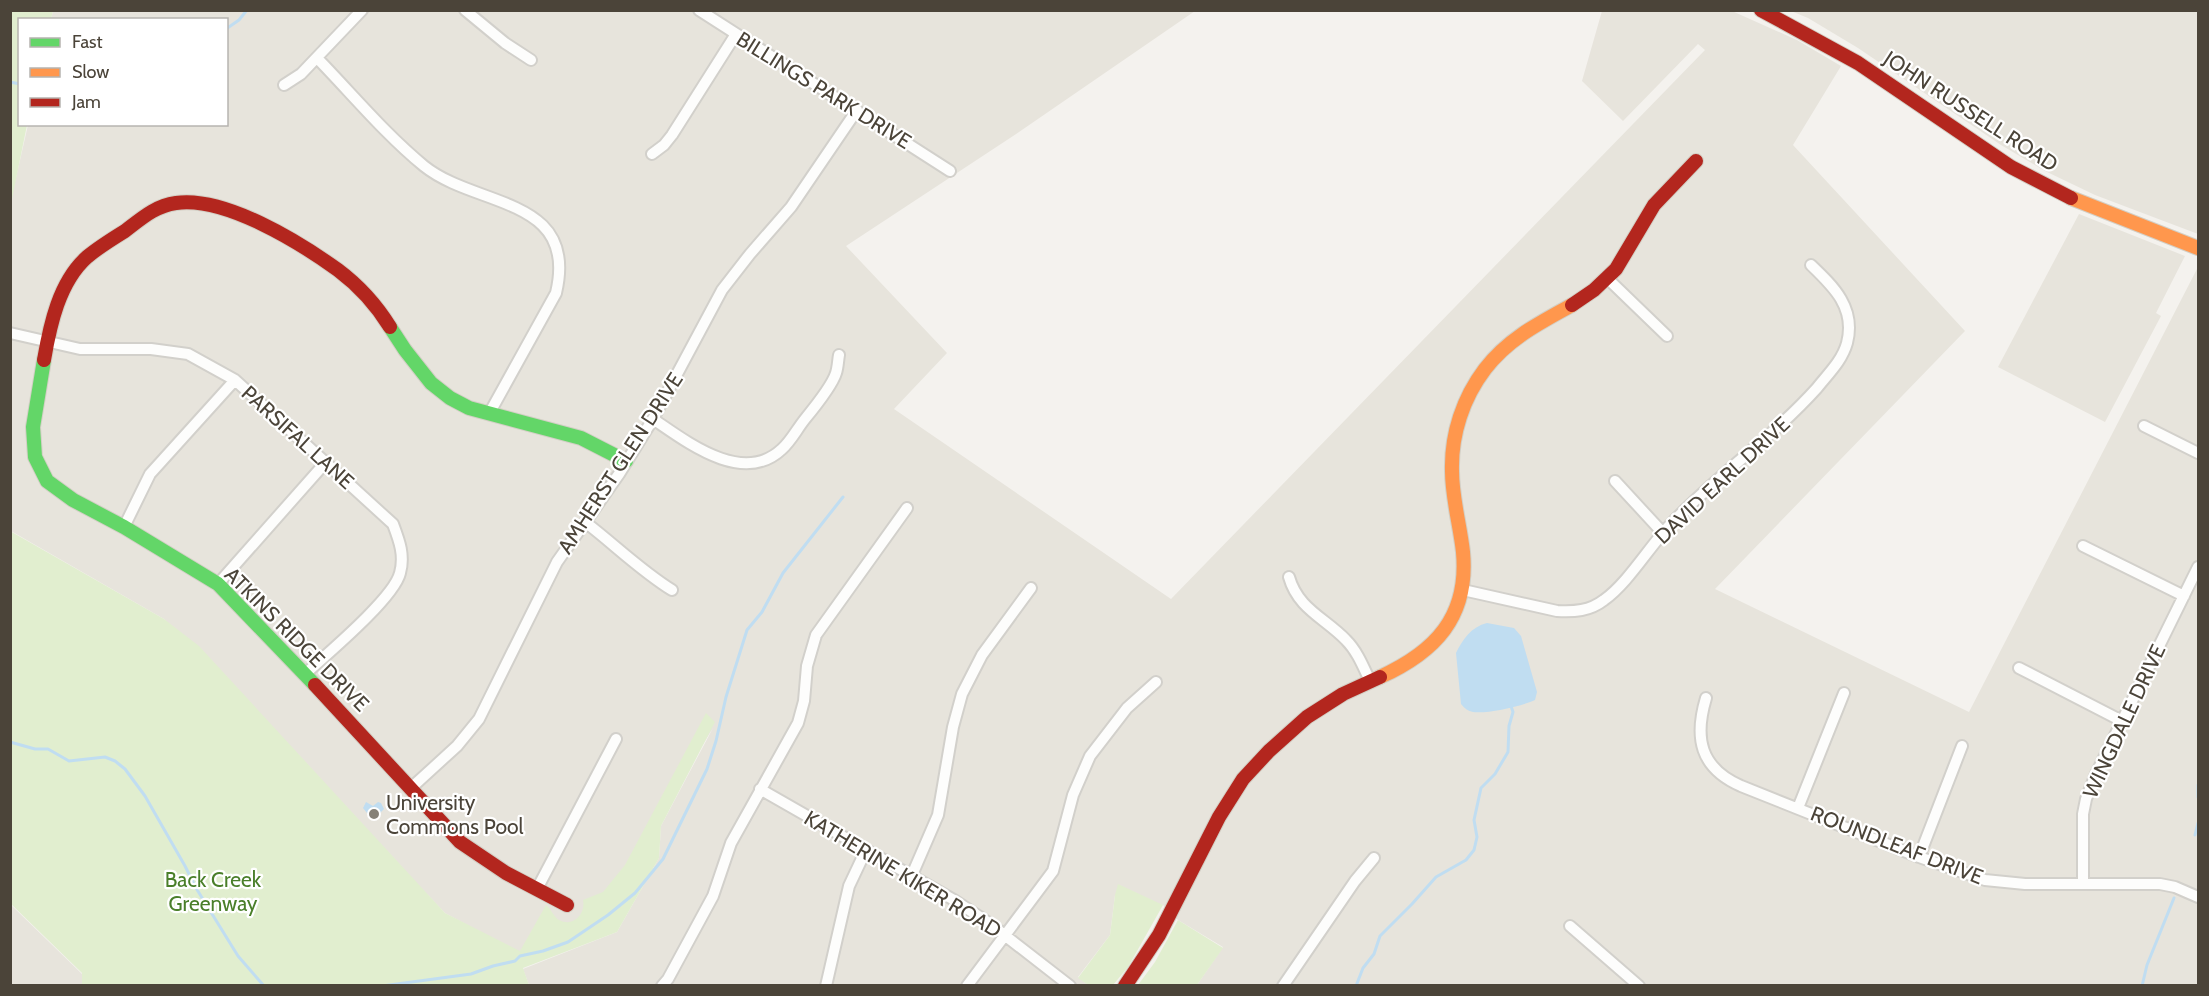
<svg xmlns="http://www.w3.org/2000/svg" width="2209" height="996" viewBox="0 0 2209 996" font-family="Cabin,sans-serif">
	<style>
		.residential { fill: #e7e4dc }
		.green { fill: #e1eecf }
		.water { fill: #c0ddf1 }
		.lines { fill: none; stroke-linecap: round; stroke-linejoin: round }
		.stream { stroke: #c0ddf1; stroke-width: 3 }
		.street-casing { stroke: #d2d0cb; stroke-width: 14 }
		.fast-casing { stroke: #d3cfc5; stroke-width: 16 }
		.slow-casing { stroke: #d3cfc5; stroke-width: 16 }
		.jam-casing { stroke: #d3cfc5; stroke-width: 16 }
		.street { stroke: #fdfdfc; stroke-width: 10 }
		.fast { stroke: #63d668; stroke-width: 14 }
		.slow { stroke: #ff974d; stroke-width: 14 }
		.jam { stroke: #b3261e; stroke-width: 14 }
		.poi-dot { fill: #868178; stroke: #fff; stroke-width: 2 }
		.labels { text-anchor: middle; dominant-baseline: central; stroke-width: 4.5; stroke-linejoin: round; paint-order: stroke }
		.street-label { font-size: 21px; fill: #4b4439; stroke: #fff }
		.poi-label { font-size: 21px; fill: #4b4439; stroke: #fff; text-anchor: start }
		.park-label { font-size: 21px; fill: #4a7f2a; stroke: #fff }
	</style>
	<rect width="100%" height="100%" fill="#f4f2ee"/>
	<!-- residential -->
	<path class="residential" d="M53,11H1195L1019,132L846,246L947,353L894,409L1171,599L1705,50L1698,44L1623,121L1582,81L1602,11H1732L1797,40L1841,66L1793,145L1965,331L1715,589L1969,712L2198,267V985H1197L1223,947L1178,920L1163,905L1115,895L1110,935L1078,977L1088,985H529L523,969L617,932L659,858L661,826L713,728L593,921L521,954L445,913L164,619L11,531L10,204L28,125L226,124V20L51,19Z
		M1791,11H2198V234L2095,195L2045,171L2001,145L1858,48L1808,18Z
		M2079,214L2185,256L2156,313L2161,316L2105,422L1998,367Z
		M10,904L82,974V985H11Z"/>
	<!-- green -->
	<path class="green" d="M11,10L53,11L51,19L20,20V124L27,125L11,204Z
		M10,531L164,619L199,646L445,913L520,951L546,905C551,909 554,917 559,920C574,928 586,913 583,900L603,892L625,865L706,713L715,722L661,826L659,858L617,932L523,968L529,985H82V973L11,904Z
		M1118,884L1163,905L1128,967L1113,985H1088L1078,978L1110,935L1115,895Z
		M1178,920L1223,948L1197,985H1138L1155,962Z"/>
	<!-- water -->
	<path class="water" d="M1487,623L1514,628L1521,636L1537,692L1535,700C1522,706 1487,714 1473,712C1468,711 1464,708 1461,704L1456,653C1463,639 1471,627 1487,623Z
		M366,802L373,806L378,802L381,803L384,809L375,818H371L363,808Z"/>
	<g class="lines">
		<!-- stream -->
		<path class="stream" d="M226,29L239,20L247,10
			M10,82L20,84
			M10,742L35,749H48L69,761L105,757L115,761L125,769L145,796L185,866L196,888L238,956L264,986
			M2198,785V797
			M2195,835L2198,823
			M382,986L471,974L493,966L515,961L520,956L543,951L568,942L608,915L635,893L663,859L707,769L716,741L726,697L747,630L762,612L783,573L843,497
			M1356,986L1363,968L1374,954L1380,936L1412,904L1436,877L1466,860L1474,850L1477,837L1474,820L1481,788L1495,774L1508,752L1509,726L1513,712L1511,706
			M2142,986L2147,965L2174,898"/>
		<defs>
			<path id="street" d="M465,10L505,43L531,60
				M699,10L950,171
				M317,58C352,94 385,134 424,166C476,208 579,196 556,293L489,414
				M284,85L301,74L362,10
				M652,154L664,145L672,135L736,34
				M1608,279L1667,336
				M10,333L80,349H151L188,354L235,380L393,524C399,540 405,555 400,573C394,598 327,654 305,674
				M653,419C687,442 743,486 782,449C791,441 797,429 805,419C814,408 832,386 836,373C838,367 838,360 839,355
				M2144,426L2198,453
				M1615,481L1663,533
				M585,522C614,544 641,571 672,590
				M124,527L150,474L235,380
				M2083,546L2184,596
				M1289,577C1298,609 1325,618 1346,640C1357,651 1363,666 1370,681
				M218,584L326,462
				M1463,590L1557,611C1574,612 1590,611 1604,600C1628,583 1649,547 1670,525C1716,476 1772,438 1817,388C1828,374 1842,361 1847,343C1856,308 1834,287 1811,265
				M2019,668L2122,721
				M1706,698C1694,738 1700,768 1741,786L1919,857L1985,880L2025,884H2160L2175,887L2198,897
				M411,788L457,746L479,719L557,562L619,474L653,419L722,290L750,254L791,207L857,110
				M760,789L954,900L989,923L1070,986
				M1798,808L1844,693
				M1919,857L1962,746
				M912,875L938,815L953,727L962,694L982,655L1031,588
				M2083,883V814L2086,799L2096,774L2198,567
				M537,889L616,739
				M1570,926L1639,986
				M662,986L668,979L713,896L731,843L798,723L804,701L807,666L816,635L907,508
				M826,986L849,886L866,850
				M967,986L1053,871L1073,795L1090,756L1127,708L1156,682
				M1283,986L1355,881L1374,858"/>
			<path id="fast" d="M390,327L405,350L431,383L450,398L469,408L581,438L626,461
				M44,360L33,427L35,457L47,481L73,500L124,527L218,584L315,685"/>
			<path id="slow" d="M2071,198L2198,248
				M1380,677C1435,652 1469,617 1463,552C1460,525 1452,498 1452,471C1451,434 1463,398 1485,369C1508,339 1539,323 1572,305"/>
			<path id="jam" d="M1761,10L1858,63L2011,167L2071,198
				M1572,305L1594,290L1616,269L1654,205L1696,161
				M44,360C50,325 59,282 87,257C99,247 112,239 125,231C142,218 155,206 176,203C225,196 299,242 338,270C358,285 377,306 390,327
				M315,685L460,842L506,873L567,905
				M1125,986L1159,935L1219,817L1243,779L1269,751L1307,717L1343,694L1380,677"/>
		</defs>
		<!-- street casing -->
		<use href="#street" class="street-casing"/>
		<!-- fast casing -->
		<use href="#fast" class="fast-casing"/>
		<!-- slow casing -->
		<use href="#slow" class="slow-casing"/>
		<!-- jam casing -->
		<use href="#jam" class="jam-casing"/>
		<!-- street -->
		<use href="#street" class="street"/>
		<!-- fast -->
		<use href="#fast" class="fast"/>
		<!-- slow -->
		<use href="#slow" class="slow"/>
		<!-- jam -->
		<use href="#jam" class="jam"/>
	</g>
	<!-- markers -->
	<circle class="poi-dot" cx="374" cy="814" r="6"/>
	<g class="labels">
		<!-- street labels -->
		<g class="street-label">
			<text transform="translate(824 90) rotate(32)">BILLINGS PARK DRIVE</text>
			<text transform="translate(1971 111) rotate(33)">JOHN RUSSELL ROAD</text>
			<text transform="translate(298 437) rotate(42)">PARSIFAL LANE</text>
			<text transform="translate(620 463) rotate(-57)">AMHERST GLEN DRIVE</text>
			<text transform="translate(1722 480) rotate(-43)">DAVID EARL DRIVE</text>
			<text transform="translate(297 639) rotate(45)">ATKINS RIDGE DRIVE</text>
			<text transform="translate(2124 721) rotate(-65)">WINGDALE DRIVE</text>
			<text transform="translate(1897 845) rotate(21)">ROUNDLEAF DRIVE</text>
			<text transform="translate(903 874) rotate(31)">KATHERINE KIKER ROAD</text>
		</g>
		<!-- poi labels -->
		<g class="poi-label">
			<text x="386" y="802">University<tspan x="386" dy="24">Commons Pool</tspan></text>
		</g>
		<!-- park labels -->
		<g class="park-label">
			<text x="213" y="879">Back Creek<tspan x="213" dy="24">Greenway</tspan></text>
		</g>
	</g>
	<!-- border -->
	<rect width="2209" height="996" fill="none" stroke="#4b4439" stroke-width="24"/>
	<!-- legend -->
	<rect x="18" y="18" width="210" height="108" fill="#ffffff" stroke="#b7b4b0" stroke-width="1.5"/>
	<rect x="30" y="38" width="30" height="9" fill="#63d668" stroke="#b7b4b0" stroke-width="1.5"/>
	<text x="72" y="48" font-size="18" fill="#4b4439">Fast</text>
	<rect x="30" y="68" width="30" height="9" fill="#ff974d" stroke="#b7b4b0" stroke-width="1.5"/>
	<text x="72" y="78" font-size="18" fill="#4b4439">Slow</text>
	<rect x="30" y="98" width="30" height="9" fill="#b3261e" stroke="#b7b4b0" stroke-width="1.5"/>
	<text x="72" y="108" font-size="18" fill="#4b4439">Jam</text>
</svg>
